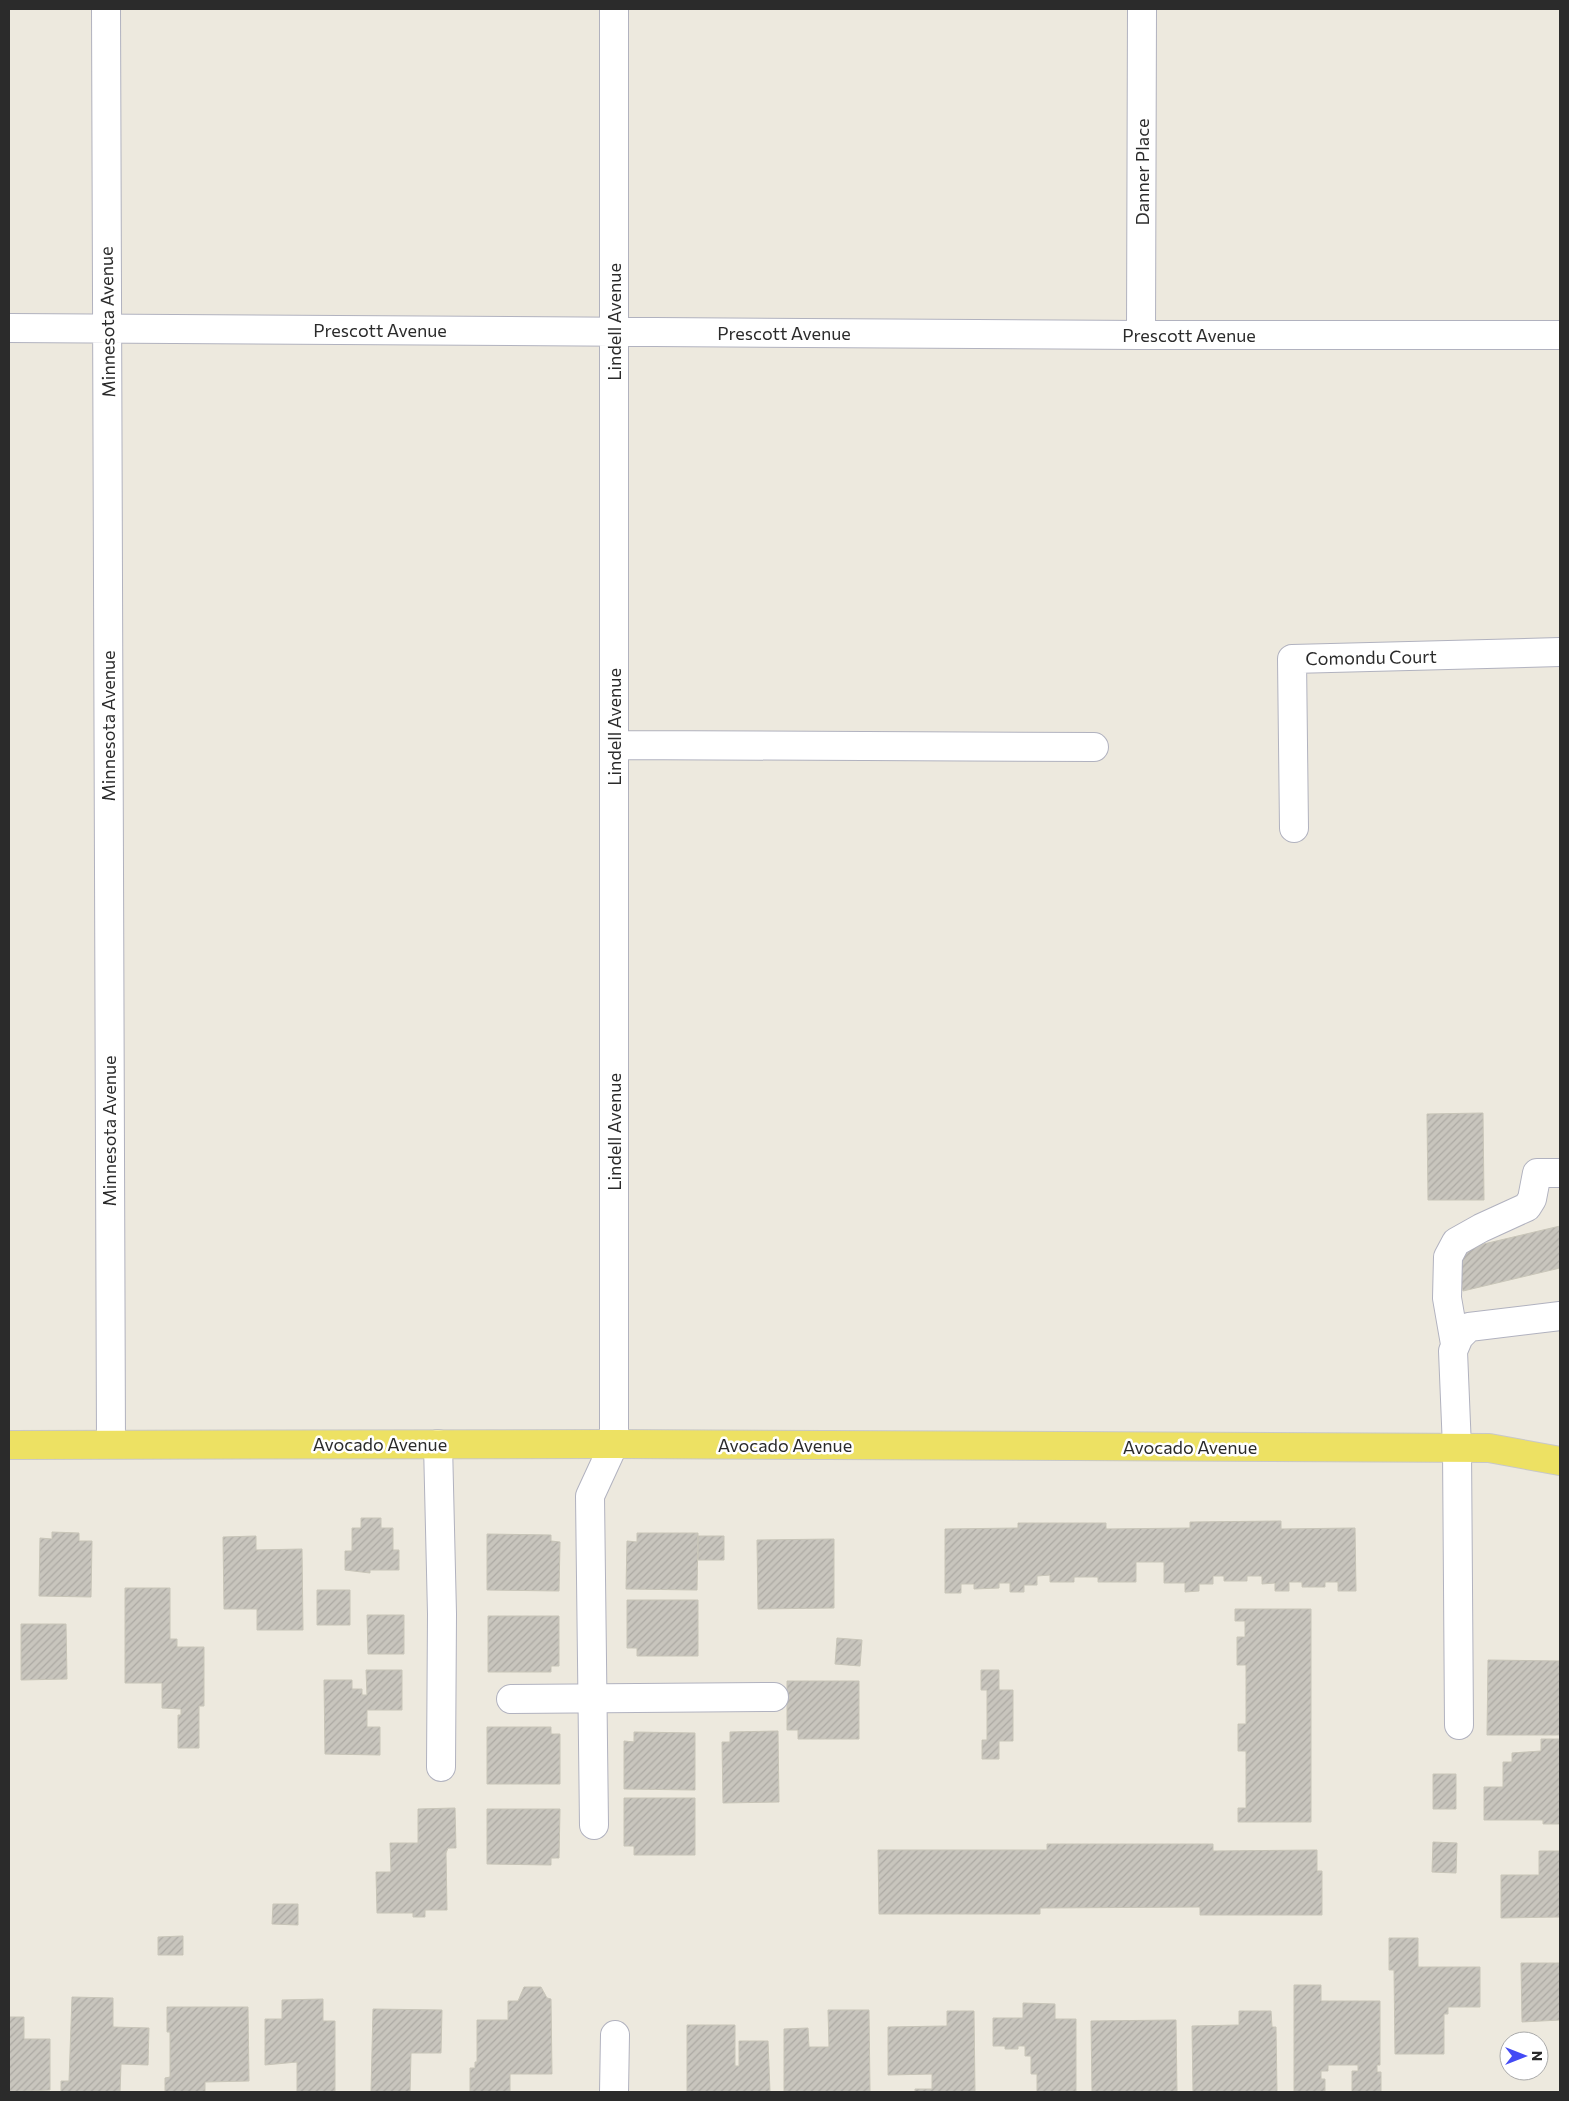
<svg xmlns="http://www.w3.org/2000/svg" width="1569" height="2101" viewBox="0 0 1569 2101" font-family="Commissioner,sans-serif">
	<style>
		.building { fill: url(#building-hatch); stroke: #c8c5b8 }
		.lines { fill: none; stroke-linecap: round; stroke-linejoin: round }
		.minor-casing { stroke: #b1b2bf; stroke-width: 30 }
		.major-casing { stroke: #c8c8c8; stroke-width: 30 }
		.minor { stroke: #fff; stroke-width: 28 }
		.major { stroke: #ede163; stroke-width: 28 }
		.labels { text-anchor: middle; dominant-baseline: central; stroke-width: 5; stroke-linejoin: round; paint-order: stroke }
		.street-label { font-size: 18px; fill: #2b2b2b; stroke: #fff }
	</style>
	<defs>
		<pattern id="building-hatch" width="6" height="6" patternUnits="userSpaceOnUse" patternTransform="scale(1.25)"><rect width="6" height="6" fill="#c8c5bd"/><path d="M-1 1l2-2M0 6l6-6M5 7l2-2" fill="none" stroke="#aca9a3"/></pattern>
	</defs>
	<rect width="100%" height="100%" fill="#ede9de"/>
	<!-- building -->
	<path class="building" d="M1483,1113L1484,1200H1428L1427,1114Z
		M1560,1226V1268L1463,1291L1454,1251Z
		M361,1518H381V1528H393V1550H399V1570H370V1573L345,1570V1551H352V1528H361Z
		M1281,1521V1529L1355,1528L1356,1591H1338V1582H1325V1587H1302V1582H1289V1591H1275V1583L1262,1584V1576H1247V1581H1224V1576H1213V1584H1199V1591L1185,1592V1583H1164V1562H1136V1582H1098V1577H1074V1582H1050V1575L1037,1576V1585H1024V1592H1010V1583H999V1588L974,1589V1584H961V1593H945V1529L1018,1528V1523H1106V1529L1190,1528V1522Z
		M52,1532L79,1533V1541H92L91,1597L39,1596L40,1538L52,1539Z
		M637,1533H698L697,1590L626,1589L627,1541L637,1542Z
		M487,1534L551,1535V1541L560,1542L559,1591L487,1590Z
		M256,1536V1550L302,1549L303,1630H257V1609H224L223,1537Z
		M698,1536H724V1560H698Z
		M834,1539V1608L758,1609L757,1540Z
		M125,1588H170V1639H177V1647H204V1706H199V1748H178V1715H181V1709L162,1708V1683H125Z
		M317,1590H350V1625H317Z
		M627,1600H698V1656H637V1648H627Z
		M1235,1609H1311V1822H1238V1808H1246V1751H1238V1724H1246V1665H1237V1637H1245V1621H1235Z
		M367,1615H404V1654H368Z
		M488,1616H559V1666H551V1672H488Z
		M21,1624H66L67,1679L21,1680Z
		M837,1638L862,1640L860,1666L835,1664Z
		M1488,1660L1560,1661V1735H1487Z
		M366,1670H402V1710H367V1727H380V1755L325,1754L324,1680H352V1689H362V1695H367Z
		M981,1670H999V1690H1013V1741H999V1759H982V1740H987V1690H981Z
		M787,1681H859V1739H798V1730H787Z
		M487,1727H551V1734H560V1784H487Z
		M778,1731L779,1802L723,1803L722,1742H730V1732Z
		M634,1732L695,1733V1790L624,1789V1741L634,1742Z
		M1541,1739H1560V1824H1543V1820H1484V1787H1503V1762H1512V1753L1541,1751Z
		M1433,1774H1456V1809H1433Z
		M624,1798H695V1855H634V1846H624Z
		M455,1808L456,1848H448L446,1853L447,1910H425V1917H413V1913H377L376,1872H391L390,1843H418V1809Z
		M487,1809H560L559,1858H551V1865L487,1864Z
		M1433,1842L1457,1843L1456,1873L1432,1872Z
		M1047,1844H1213V1851L1317,1850V1871H1322V1915H1200V1907L1040,1908V1914H879L878,1850H1047Z
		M1539,1851H1560V1917L1501,1918V1875H1539Z
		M273,1904H298V1925L272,1924Z
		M183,1936V1955H158V1937Z
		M1389,1938H1418V1967H1480V2007H1448V2014H1444V2054H1395L1394,1970H1389Z
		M1521,1963H1560V2020L1522,2022Z
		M1294,1985H1321V2001H1380V2065H1377V2072H1381V2092H1352V2071H1358V2065H1328V2071H1321V2079H1325V2092H1294Z
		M524,1987H541L547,1998L551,1999L552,2074H510V2092H470V2068H475V2062H477V2020H508V2001H518Z
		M72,1997L113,1998V2027L149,2028L148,2065L121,2064L120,2092H61V2081H69Z
		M323,1999V2021H335V2092H297V2062L265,2065V2019H282V2000Z
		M1023,2003L1055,2004V2019H1076V2092H1037V2074H1031V2056H1025V2046H1018V2049H1005V2046H993V2018H1023Z
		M167,2007H248L249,2081L205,2082V2092H165V2078L170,2077V2032H167Z
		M373,2009L442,2010L441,2053H411L410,2092H371Z
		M828,2010H869L870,2092H784V2029L808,2028L809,2047H829Z
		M947,2011H974L975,2092H915V2089H932V2074L888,2075V2027L947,2026Z
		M1239,2011H1271L1272,2027H1276L1277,2092H1193L1192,2026L1239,2025Z
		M9,2017H24V2039H50V2090L9,2092Z
		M1176,2020L1177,2092H1092L1091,2021Z
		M687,2025H735V2066H739V2041H768L770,2092H687Z"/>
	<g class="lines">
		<defs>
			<path id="minor" d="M106,9L111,1444
				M9,328L1141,335H1560
				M1141,335L1142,9
				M614,745L1094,747
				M1294,828L1292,659L1560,652
				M1455,1344L1447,1298L1448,1257L1456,1242L1481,1228L1527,1207L1532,1199L1537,1173H1560
				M438,1444L442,1614L441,1767
				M511,1699L774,1697
				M1459,1725L1457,1448L1453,1351L1459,1337L1469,1327L1560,1316
				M594,1825L590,1496L614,1444V9
				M614,2092L615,2035"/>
			<path id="major" d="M9,1445L614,1444L1489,1448L1560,1461"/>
		</defs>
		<!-- minor casing -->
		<use href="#minor" class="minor-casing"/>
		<!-- major casing -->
		<use href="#major" class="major-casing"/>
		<!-- minor -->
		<use href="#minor" class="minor"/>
		<!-- major -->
		<use href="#major" class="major"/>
	</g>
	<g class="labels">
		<!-- street labels -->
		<g class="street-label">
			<text transform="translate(1142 172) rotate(-90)">Danner Place</text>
			<text transform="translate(107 322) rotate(-91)">Minnesota Avenue</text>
			<text transform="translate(614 322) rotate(-90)">Lindell Avenue</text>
			<text x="380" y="330">Prescott Avenue</text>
			<text x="784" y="333">Prescott Avenue</text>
			<text x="1189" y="335">Prescott Avenue</text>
			<text transform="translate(1371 657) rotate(-1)">Comondu Court</text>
			<text transform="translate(108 726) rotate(-90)">Minnesota Avenue</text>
			<text transform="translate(614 727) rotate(-90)">Lindell Avenue</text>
			<text transform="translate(109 1131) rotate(-90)">Minnesota Avenue</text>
			<text transform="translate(614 1132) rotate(-90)">Lindell Avenue</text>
			<text x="380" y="1444">Avocado Avenue</text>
			<text x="785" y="1445">Avocado Avenue</text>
			<text x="1190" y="1447">Avocado Avenue</text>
		</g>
	</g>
	<!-- border -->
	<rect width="1569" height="2101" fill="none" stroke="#2b2b2b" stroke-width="20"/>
	<!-- north arrow -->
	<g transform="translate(1524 2056) rotate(90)"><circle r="24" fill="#ffffff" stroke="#aaaaaa"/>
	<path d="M0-4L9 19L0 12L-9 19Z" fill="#434af5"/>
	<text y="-8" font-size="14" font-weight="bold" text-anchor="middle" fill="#2b2b2b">N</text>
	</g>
</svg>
